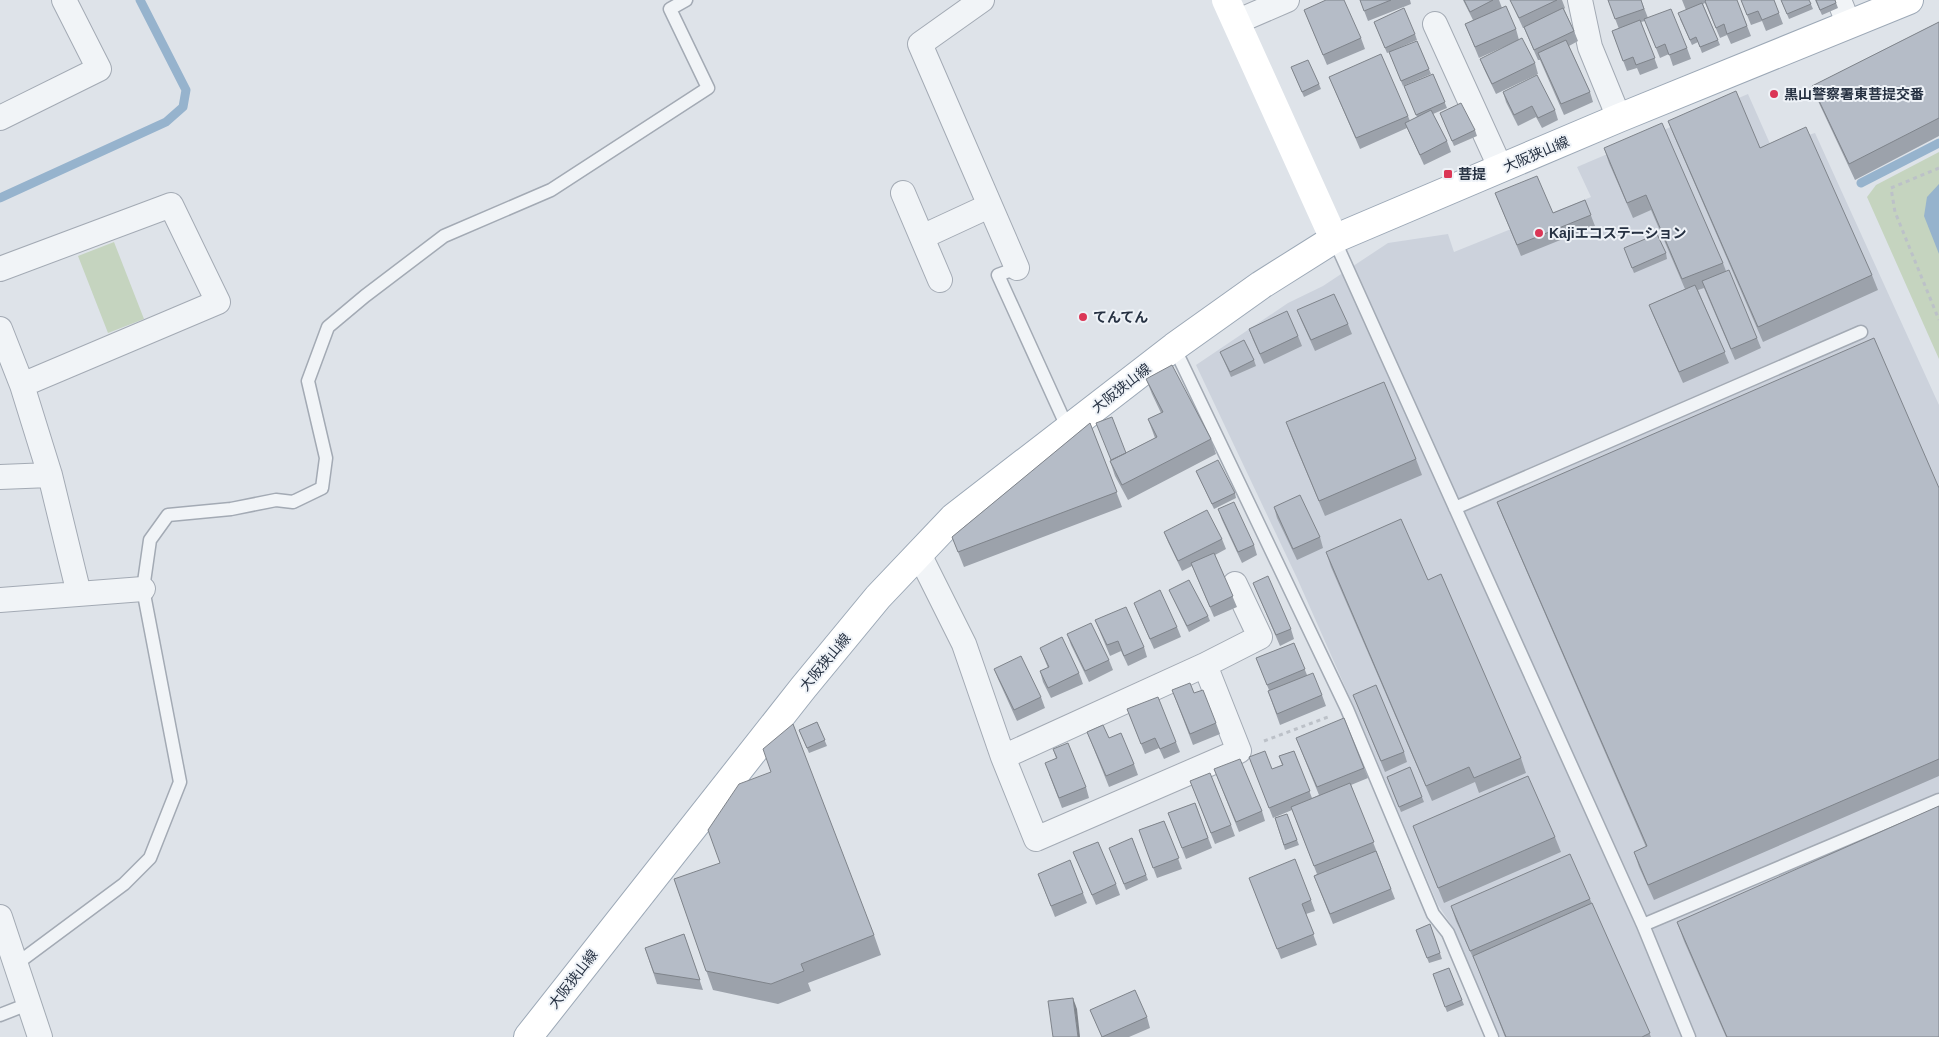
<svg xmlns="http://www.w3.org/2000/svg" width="1939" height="1037" viewBox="0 0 1939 1037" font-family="Helvetica,'Noto Sans JP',sans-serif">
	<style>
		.built { fill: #ccd2dc }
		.green { fill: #c5d4bf }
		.water { fill: #96b3cd }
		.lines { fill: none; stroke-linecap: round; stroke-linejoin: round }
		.stream { stroke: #96b3cd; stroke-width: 9 }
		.lane-casing { stroke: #a3aab4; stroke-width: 15 }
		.street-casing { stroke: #a3aab4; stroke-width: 26 }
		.primary-casing { stroke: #9ca8b6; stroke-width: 30 }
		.path { stroke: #bcc1c8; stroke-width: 3; stroke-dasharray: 4 4; stroke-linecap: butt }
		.lane { stroke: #f1f4f7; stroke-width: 12 }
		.street { stroke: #f1f4f7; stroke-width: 24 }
		.secondary { stroke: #fff; stroke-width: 28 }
		.primary { stroke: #fff; stroke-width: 28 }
		.wall { fill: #9ca2ab }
		.shaded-wall { fill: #7f848b }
		.building { fill: #b5bcc7; stroke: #7f848b }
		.poi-dot { fill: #db3656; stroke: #eef2f7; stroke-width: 2 }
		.labels { text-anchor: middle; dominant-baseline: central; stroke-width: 4; stroke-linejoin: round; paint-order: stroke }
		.poi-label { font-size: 14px; font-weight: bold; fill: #263142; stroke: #eef2f7; text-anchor: start }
		.street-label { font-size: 14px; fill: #263142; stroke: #eef2f7 }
	</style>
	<rect width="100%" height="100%" fill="#dee3e9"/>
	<!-- built -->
	<path class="built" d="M1748,94L1771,146L1815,133L1939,405V1037H1499L1452,926L1438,905L1354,707L1297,578L1196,365L1288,303L1323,286L1388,243L1448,234L1454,252L1591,197L1577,167Z"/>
	<!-- green -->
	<path class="green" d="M1939,152V359L1867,197L1876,185Z
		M114,242L144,319L108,333L78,256Z"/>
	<!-- water -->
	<path class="water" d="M1939,184V254L1924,216L1927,197Z"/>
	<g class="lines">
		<!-- stream -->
		<path class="stream" d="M1861,183L1939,143
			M0,198L166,122L183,107L186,90L140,0"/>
		<defs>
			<path id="lane" d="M1334,239L1643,925L1689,1037
				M1017,268L998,275L1068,429
				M1174,347L1347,709L1433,914L1448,933L1492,1037
				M1455,508L1861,332
				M1643,925L1939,800
				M15,965L124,884L150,858L180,782L143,589L150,540L168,515L231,509L276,500L293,502L322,488L326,458L308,381L328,327L365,296L444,236L551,190L708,88L670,9L686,0
				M0,1015L28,1004"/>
			<path id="street" d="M982,0L920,44L1017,268
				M1580,0L1590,47L1619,118
				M1839,0L1849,25
				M1236,22L1287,0
				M1435,24L1501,169
				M0,118L99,69L64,0
				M903,193L940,280
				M922,237L989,206
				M0,269L171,205L218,302L22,385
				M0,329L22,385L50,475L79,594
				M0,477L50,475
				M919,554L964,644L1003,757L1036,839L1239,751L1205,665L1003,757
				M0,600L143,589
				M1205,665L1260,637L1235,584
				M0,917L40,1037"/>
			<path id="primary" d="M528,1037L803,688L878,597L954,517L1174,347L1261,285L1334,239L1619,118L1909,0"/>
		</defs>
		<!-- lane casing -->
		<use href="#lane" class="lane-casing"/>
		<!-- street casing -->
		<use href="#street" class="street-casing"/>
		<!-- primary casing -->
		<use href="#primary" class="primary-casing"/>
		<!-- path -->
		<path class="path" d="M1939,168L1891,188L1895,212L1939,320
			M1264,741L1328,717"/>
		<!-- lane -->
		<use href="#lane" class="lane"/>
		<!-- street -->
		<use href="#street" class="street"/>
		<!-- secondary -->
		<path class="secondary" d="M1226,0L1334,239"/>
		<!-- primary -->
		<use href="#primary" class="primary"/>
	</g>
	<!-- wall -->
	<path class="wall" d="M1360,0H1410L1411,4L1368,21Z
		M1463,0H1499L1502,8L1516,29L1519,40L1479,58L1465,24L1473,20Z
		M1510,0H1562L1565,8L1564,9L1574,31L1578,41L1569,46L1590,92L1593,102L1564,115L1540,60H1538L1524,28H1523Z
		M1608,0H1641L1648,18L1687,48L1691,59L1673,66L1669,54L1660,58L1645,21L1641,22L1658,68L1640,75L1637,68L1627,71L1612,31L1619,29Z
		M1682,0H1737L1751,36L1731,44L1727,35L1720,38L1705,3L1703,4L1720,45L1702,53L1698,42L1692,45L1680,19L1686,10Z
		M1741,0H1774L1783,24L1766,31L1762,21L1751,25Z
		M1781,0H1809L1813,9L1789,19Z
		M1815,0H1835L1838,8L1822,15Z
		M1304,10L1361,38L1365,49L1327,65Z
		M1374,22L1415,34L1417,40L1387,53Z
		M1939,22V136L1855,180L1818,101L1812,86Z
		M1417,41L1431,74L1403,86L1389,52Z
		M1480,59L1535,63L1538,74L1496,94L1484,69Z
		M1291,67L1319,84L1321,89L1304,97Z
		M1433,74L1447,108L1433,114L1447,141L1451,152L1424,165L1407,128L1360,149L1329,77L1408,116L1410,121L1417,117L1404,86Z
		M1503,92L1555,110L1558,120L1542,128L1536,117L1518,126L1506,102Z
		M1440,113L1475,130L1477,136L1454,146Z
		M1668,121L1760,148L1872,275L1878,290L1763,342L1674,136Z
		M1604,148L1723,263L1726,271L1757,338L1761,348L1735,360L1704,288L1698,290L1729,363L1683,383L1653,315L1649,305L1685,289L1651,210L1633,218L1609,163Z
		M1495,193L1553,213L1585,200L1595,226L1521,256Z
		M1626,253H1666L1667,259L1634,273Z
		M1297,310L1348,324L1352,334L1315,351L1301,320Z
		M1249,329L1298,336L1302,346L1264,364L1253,340Z
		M1220,352L1254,360L1256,366L1231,377Z
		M1146,379L1211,439L1216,454L1128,500L1115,476L1110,461L1155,438L1148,419L1161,413L1152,394Z
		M1286,422L1416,459L1422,475L1325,516L1292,438Z
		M1090,423L1122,507L964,567L952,537Z
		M1196,471L1235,493L1236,498L1214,509Z
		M1939,488V776L1654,900L1639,867L1634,852L1646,847L1503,517L1497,502Z
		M1274,507L1320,537L1323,548L1297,560L1277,518Z
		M1218,509L1254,545L1257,555L1242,563L1222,520Z
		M1164,532L1222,539L1226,549L1215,555L1237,607L1214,617L1192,566L1182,571L1168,542Z
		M1326,552L1428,580L1521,758L1526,773L1479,793L1475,782L1432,801L1331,567Z
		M1253,583L1291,629L1294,639L1280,646Z
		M1169,590L1208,616L1210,621L1189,632Z
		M1134,603L1177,627L1181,637L1154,649L1138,613Z
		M1095,620L1144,647L1147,657L1128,666L1121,651L1110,656Z
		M1067,634L1109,660L1113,670L1089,682L1071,645Z
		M1294,643L1307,675L1322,695L1326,706L1280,725L1268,691L1269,690L1256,658Z
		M1040,648L1079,673L1083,684L1051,698L1043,682L1040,671L1048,668Z
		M994,669L1041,697L1045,708L1017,721L998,679Z
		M1172,690L1194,693L1216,723L1220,734L1193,745Z
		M1353,695L1404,752L1407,762L1385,772Z
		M1127,709L1176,742L1180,752L1164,759L1159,748L1145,754Z
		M817,722L827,746L809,753L799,730Z
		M1087,732L1109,738L1134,764L1138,775L1109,787Z
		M1296,738L1364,768L1368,778L1351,785L1395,899L1333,924L1318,886L1314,876L1317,874L1292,810L1273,818L1249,757L1272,769L1282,765L1279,756L1294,751L1312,798L1319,795Z
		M1053,749L1086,787L1089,798L1062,808L1049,774L1056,758Z
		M1410,767L1424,802L1401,812L1387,777Z
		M1214,769L1262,811L1265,821L1239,832Z
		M1190,781L1231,825L1235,836L1215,844Z
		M1195,803L1212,848L1186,859L1168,813Z
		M1287,814L1299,845L1285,850L1275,818Z
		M1164,821L1182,869L1157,878L1139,830Z
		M1413,826L1555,837L1561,852L1444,903Z
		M1132,838L1148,880L1126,890L1111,853Z
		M1073,852L1116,884L1120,895L1096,905Z
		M1038,874L1083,893L1087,903L1055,917Z
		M674,879L874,935L881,955L808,983L811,991L778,1004L713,990Z
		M1253,888L1311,900L1315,911L1306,914L1317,945L1281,959Z
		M1590,899L1651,1037H1505L1477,966L1456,921L1451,906Z
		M1677,922L1939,1037H1726L1684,941Z
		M1430,924L1442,959L1429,963L1416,930Z
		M684,934L703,990L657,984L645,948Z
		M1449,968L1464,1005L1447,1012L1433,974Z
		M1090,1010L1147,1017L1150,1028L1129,1037H1102Z"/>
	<!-- shaded-wall -->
	<path class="shaded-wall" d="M1073,998L1077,1009L1080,1037H1078Z"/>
	<!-- building -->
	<path class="building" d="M1326,0H1344L1361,38L1323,55L1304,10Z
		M1360,0H1391L1364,11Z
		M1464,0H1493L1470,12Z
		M1510,0H1557L1519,18Z
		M1608,0H1641L1644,9L1615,19Z
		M1706,0H1737L1747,26L1727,34L1724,24L1716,28L1705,1Z
		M1741,0H1774L1779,13L1762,20L1758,11L1747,15Z
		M1781,0H1809L1811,4L1787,14Z
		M1816,0H1835L1836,3L1820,10Z
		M1702,3L1718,40L1700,47L1696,37L1690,40L1678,13Z
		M1506,6L1516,29L1475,47L1465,24Z
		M1404,8L1415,34L1385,48L1374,22Z
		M1563,8L1574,31L1534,50L1524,27Z
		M1671,9L1687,48L1669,55L1665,44L1656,48L1644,19Z
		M1640,20L1655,58L1636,65L1633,57L1623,61L1612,31Z
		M1939,22V118L1849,164L1812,86Z
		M1522,38L1535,63L1492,84L1480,59Z
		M1566,40L1590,92L1561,104L1538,53Z
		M1417,41L1429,69L1401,81L1389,52Z
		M1381,54L1408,116L1356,138L1329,77Z
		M1308,60L1319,84L1302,92L1291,67Z
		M1433,74L1445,102L1416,115L1404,86Z
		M1537,75L1555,110L1538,118L1532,106L1514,115L1503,92Z
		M1736,91L1760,148L1806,127L1872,275L1758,327L1668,121Z
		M1461,103L1475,130L1452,141L1440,113Z
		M1431,110L1447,141L1420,155L1405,123Z
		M1662,123L1723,263L1682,279L1646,195L1627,203L1604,148Z
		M1537,176L1553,213L1585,200L1591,215L1517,245L1495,193Z
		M1657,234L1666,253L1632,268L1624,248Z
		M1729,270L1757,338L1731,349L1702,281Z
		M1695,285L1725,352L1679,372L1649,305Z
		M1334,294L1348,324L1311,340L1297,310Z
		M1287,311L1298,336L1260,354L1249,329Z
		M1874,338L1939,488V759L1648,885L1634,852L1647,846L1497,502Z
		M1244,340L1254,360L1230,372L1220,352Z
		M1172,365L1211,439L1122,485L1110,461L1157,437L1148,419L1163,412L1146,379Z
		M1384,382L1416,459L1319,501L1286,422Z
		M1112,417L1126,453L1111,460L1096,423Z
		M1090,423L1117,492L958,552L952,537Z
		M1218,460L1235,493L1212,504L1196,471Z
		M1300,495L1320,537L1293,549L1274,507Z
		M1234,502L1254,545L1238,552L1218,509Z
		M1207,510L1222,539L1178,561L1164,532Z
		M1401,519L1428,580L1441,574L1521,758L1474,778L1469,767L1426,786L1326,552Z
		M1214,553L1233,596L1210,607L1191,563Z
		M1268,576L1291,629L1276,635L1253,583Z
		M1189,580L1208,616L1187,626L1169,590Z
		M1160,590L1177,627L1150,639L1134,603Z
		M1126,607L1144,647L1124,656L1118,641L1107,645L1095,620Z
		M1091,623L1109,660L1085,671L1067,634Z
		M1062,637L1079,673L1048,688L1040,671L1049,667L1040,648Z
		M1294,643L1305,669L1267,685L1256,658Z
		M1021,656L1041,697L1014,710L994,669Z
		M1313,673L1322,695L1277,714L1268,691Z
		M1190,683L1194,693L1203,690L1216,723L1190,734L1172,690Z
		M1376,685L1404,752L1381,761L1353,695Z
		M1158,697L1176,742L1160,749L1155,738L1141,744L1127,709Z
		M1344,718L1364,768L1317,787L1296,738Z
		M817,722L825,740L807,748L799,730Z
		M793,724L874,935L801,964L804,971L771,984L706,971L674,879L720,863L708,830L739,784L771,772L763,749Z
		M1103,725L1109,738L1121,733L1134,764L1106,776L1087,732Z
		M1068,743L1086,787L1059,798L1045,763L1057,758L1053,749Z
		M1265,751L1272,769L1283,765L1279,756L1294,751L1310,791L1269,808L1249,757Z
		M1240,759L1262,811L1236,822L1214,769Z
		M1410,767L1422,797L1399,807L1387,777Z
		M1210,773L1231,825L1211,833L1190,781Z
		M1528,776L1555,837L1438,888L1413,826Z
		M1350,783L1374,842L1314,866L1291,807Z
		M1195,803L1208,838L1182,848L1168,813Z
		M1939,806V1037H1727L1677,922Z
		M1287,814L1297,840L1284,845L1275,818Z
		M1164,821L1179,858L1153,868L1139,830Z
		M1132,838L1146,875L1124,884L1109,848Z
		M1098,842L1116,884L1092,895L1073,852Z
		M1376,851L1391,889L1330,914L1314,876Z
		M1570,854L1590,899L1470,951L1451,906Z
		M1295,859L1311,900L1302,904L1314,934L1277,949L1249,878Z
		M1070,860L1083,893L1051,906L1038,874Z
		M1592,903L1650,1033L1642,1037H1506L1473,956Z
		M1430,924L1440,953L1427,958L1416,930Z
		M684,934L700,980L654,973L645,948Z
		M1449,968L1462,1000L1445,1007L1433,974Z
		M1135,990L1147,1017L1102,1037L1090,1010Z
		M1073,998L1078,1037H1053L1048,1001Z"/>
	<!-- markers -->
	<g class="poi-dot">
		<circle cx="1774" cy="94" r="5"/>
		<rect x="1443" y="169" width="10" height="10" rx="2.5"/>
		<circle cx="1539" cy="233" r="5"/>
		<circle cx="1083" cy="317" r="5"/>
	</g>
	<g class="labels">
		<!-- poi labels -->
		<g class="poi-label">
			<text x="1784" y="94">黒山警察署東菩提交番</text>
			<text x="1458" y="174">菩提</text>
			<text x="1549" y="233">Kajiエコステーション</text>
			<text x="1093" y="317">てんてん</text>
		</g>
		<!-- street labels -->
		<g class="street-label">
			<text transform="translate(1536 154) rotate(-23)">大阪狭山線</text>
			<text transform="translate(1121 388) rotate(-38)">大阪狭山線</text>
			<text transform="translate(825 662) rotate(-50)">大阪狭山線</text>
			<text transform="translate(573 979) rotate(-52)">大阪狭山線</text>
		</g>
	</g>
</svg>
